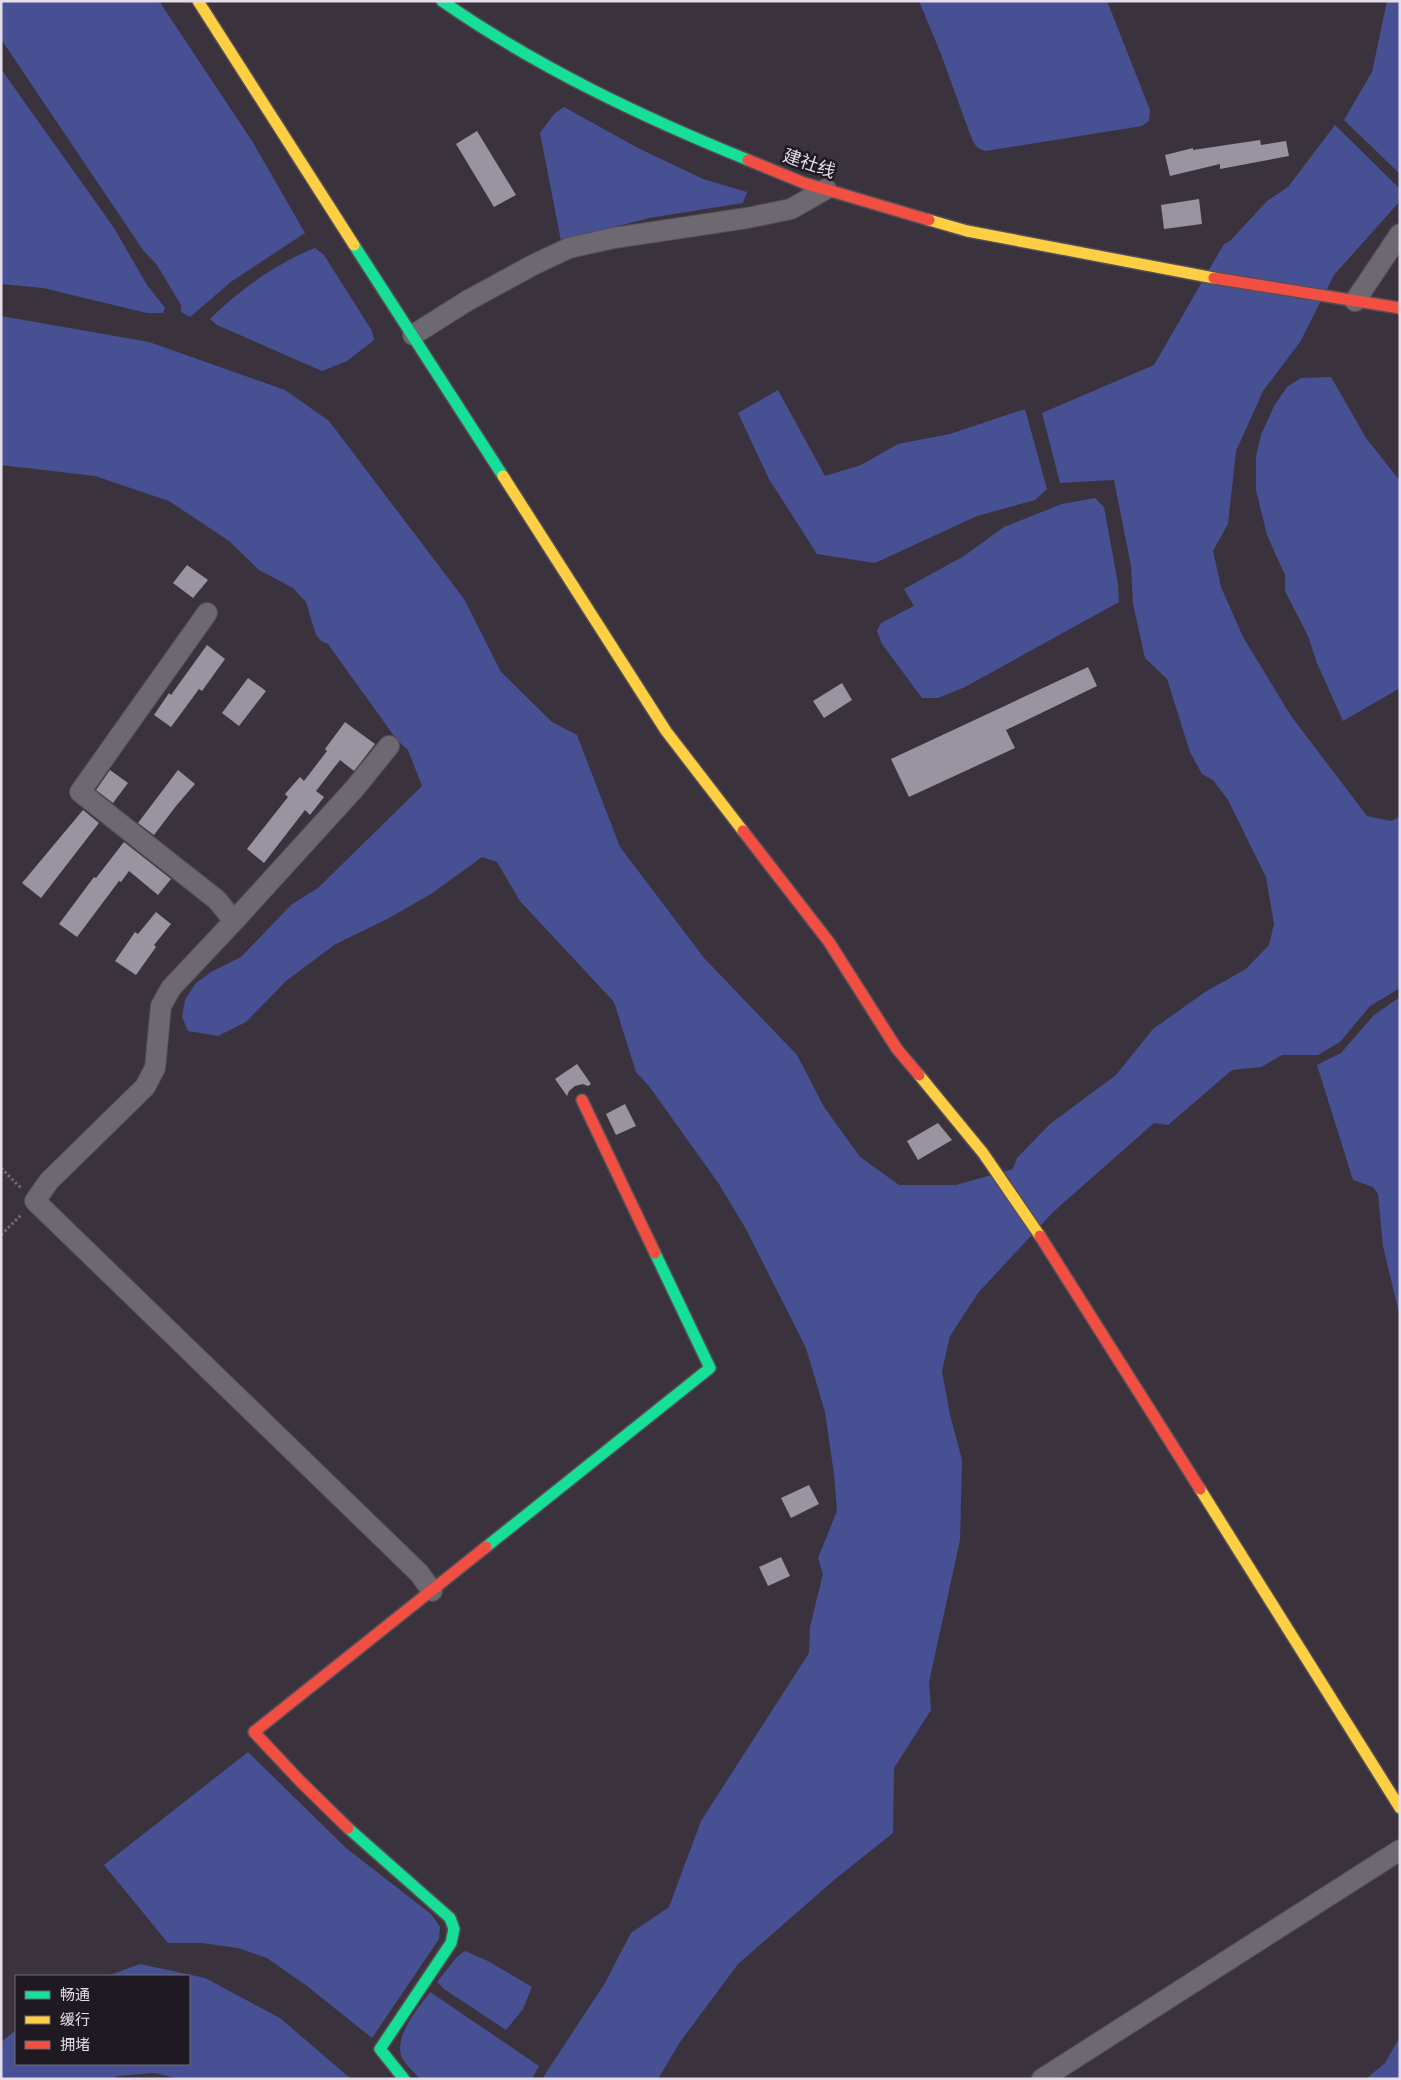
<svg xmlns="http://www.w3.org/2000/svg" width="1401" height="2080" viewBox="0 0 1401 2080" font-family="'Source Sans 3','Noto Sans SC',sans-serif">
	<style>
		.water { fill: #485094 }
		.building { fill: #9994a0 }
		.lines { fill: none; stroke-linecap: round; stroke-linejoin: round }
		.street-casing { stroke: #554f58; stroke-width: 22 }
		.fast-casing { stroke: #554f58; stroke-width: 14 }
		.slow-casing { stroke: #554f58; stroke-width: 14 }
		.jam-casing { stroke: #554f58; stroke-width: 14 }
		.path { stroke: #6f6a71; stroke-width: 3; stroke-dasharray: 2.5 2.5; stroke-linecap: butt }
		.street { stroke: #6e6971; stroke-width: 20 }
		.fast { stroke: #16e098; stroke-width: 11 }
		.slow { stroke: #ffcf43; stroke-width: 11 }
		.jam { stroke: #f24e42; stroke-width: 11 }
		.labels { text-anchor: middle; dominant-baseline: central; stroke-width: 5; stroke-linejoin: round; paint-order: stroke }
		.street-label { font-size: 18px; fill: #e5deea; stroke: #1f1a22 }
	</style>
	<rect width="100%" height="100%" fill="#3a333e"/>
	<!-- water -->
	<path class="water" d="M1,1H159L252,141L305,233L232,281L190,317L181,312V305L157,265L143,250L1,39Z
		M919,1H1107L1150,110L1149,121L1142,126L986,151C976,149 974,144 970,134L941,54Z
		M1387,1H1400V174L1344,120L1372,72Z
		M1,69L114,228L147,285L165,308L163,313H147L43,288L1,284Z
		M564,107L636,147L703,179L747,192L743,203L649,218L561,241L540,133L554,114Z
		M1335,125L1400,189V201L1334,275L1300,342L1263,391L1236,451L1228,524L1213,551L1221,587L1243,637L1291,716L1367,816L1391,821L1400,817V988L1370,1006L1340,1042L1318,1055H1282L1261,1067L1232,1070L1168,1125L1154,1123L1053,1212L978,1293L950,1336L942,1371L950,1415L962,1460L960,1540L929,1682L931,1710L894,1768L893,1833L834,1880L738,1964L680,2042L658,2079H542L605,1983L631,1933L669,1907L701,1821L809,1653L810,1627L823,1574L818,1558L837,1511L834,1474L825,1412L806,1348L746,1229L719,1184L649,1086L636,1072L614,1002L520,901L497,862L482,857L431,894L389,918L334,945L286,981L246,1022L218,1036L188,1031L182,1017L185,1000L195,984L211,972L241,957L292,904L318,888L422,786L408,750L397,740L328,644L321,641L316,635L306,602L293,588L259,570L229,541L169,501L95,476L1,465V316L149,342L285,390L329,421L464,599L501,672L552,722L577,735L620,847L704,958L797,1055L824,1107L860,1157L899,1185H956L1013,1169L1017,1158L1050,1124L1116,1075L1153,1029L1205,992L1246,969L1269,945L1274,924L1266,877L1228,800L1213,780L1202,774L1190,752L1167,679L1145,658L1133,604L1131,566L1114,480L1060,483L1042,413L1154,365L1224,244L1230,241L1267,201L1288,187Z
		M315,248L324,255L372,331L374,340L347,361L322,371L217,325L210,319C238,291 278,262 315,248Z
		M1331,377L1366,438L1400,481V688L1343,721L1317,663L1308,636L1285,591V575L1267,535L1256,490V456L1261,435L1274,406L1287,387L1301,378Z
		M778,390L825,476L861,465L898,444L950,434L1025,409L1047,489L1035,500L977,516L875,563L817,554L769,479L738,413Z
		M1095,498L1104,507L1118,584L1119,602L965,687L938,698H922L882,644L877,631L881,623L914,606L904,589L964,556L1004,527L1062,504Z
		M1400,997V1317L1383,1246L1378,1194L1373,1187L1353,1180L1317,1065L1341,1053L1374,1015Z
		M248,1752L346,1848L431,1914L440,1927L439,1939L372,2038L307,1986L267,1958L238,1948L202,1943H168L104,1865Z
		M465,1951L488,1961L532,1987L523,2009L506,2030L444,1989L437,1982L456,1958Z
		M140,1964L205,1978L280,2018L351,2079H181L154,2073L117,2076L114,2079H1V2042L16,2030V2064H189V1976H107Z
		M430,1992L539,2066L532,2079H420C415,2073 406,2065 402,2058C393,2036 418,2009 430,1992Z
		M1400,2037V2079H1366L1385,2063Z"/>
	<!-- building -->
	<path class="building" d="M477,131L516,195L494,207L456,144Z
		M1260,140L1261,145L1286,141L1289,156L1220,169V164L1170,176L1165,155L1193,148V150Z
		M1199,199L1202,224L1164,229L1161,205Z
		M187,565L208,580L193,598L173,583Z
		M207,645L225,659L202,691L199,689L171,727L154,715L169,693L171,695Z
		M1088,667L1097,686L1006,730L1015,748L909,797L891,759Z
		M248,678L266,691L239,726L222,713Z
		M842,683L852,700L824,718L813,701Z
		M345,722L375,744L354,771L340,760L316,791L324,797L310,815L305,810L264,863L247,849L288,797L285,794L300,777L304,781L327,751L325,749Z
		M110,770L128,783L113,803L96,790Z
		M178,770L195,784L176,806L154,835L138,823Z
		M83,810L99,823L41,898L22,883Z
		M124,842L171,879L158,895L129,871L121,882L119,881L77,937L59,924L94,877L96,878Z
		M156,912L171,924L154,945L156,947L136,975L115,961L135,932L138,934Z
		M577,1064L591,1084L588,1086L583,1084L575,1086L569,1091L567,1096L555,1079Z
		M625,1104L636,1126L616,1135L606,1114Z
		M938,1123L952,1140L918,1160L907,1141Z
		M809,1485L819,1504L791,1518L781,1498Z
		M781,1557L790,1576L768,1586L759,1567Z"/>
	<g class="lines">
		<defs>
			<path id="street" d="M1355,301L1400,234
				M413,335L467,301L533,265L569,248L614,238L747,218L791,209L826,189
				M207,613L80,792L217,900L234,921L171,988L161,1006L155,1068L145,1087L49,1181L35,1201L419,1573L432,1591
				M234,921L355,788L389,746
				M1042,2079L1400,1850"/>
			<path id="fast" d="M442,1C537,67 642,117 748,160
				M354,245L503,476
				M486,1547L710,1368L655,1253
				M348,1828L450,1918L454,1929L451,1943L380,2049L404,2079"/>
			<path id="slow" d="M198,1L354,245
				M929,220L967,231L1214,278
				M503,476L666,731L743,831
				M919,1075L983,1153L1040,1236
				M1200,1489L1400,1808"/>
			<path id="jam" d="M748,160L804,183L929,220
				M1214,278L1400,308
				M743,831L829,942L897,1049L919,1075
				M582,1100L655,1253
				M1040,1236L1200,1489
				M348,1828L300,1781L254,1732L486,1547"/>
		</defs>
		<!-- street casing -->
		<use href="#street" class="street-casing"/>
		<!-- fast casing -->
		<use href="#fast" class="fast-casing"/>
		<!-- slow casing -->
		<use href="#slow" class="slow-casing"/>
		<!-- jam casing -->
		<use href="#jam" class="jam-casing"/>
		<!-- path -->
		<path class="path" d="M1,1168L21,1188
			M1,1235L22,1214"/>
		<!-- street -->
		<use href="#street" class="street"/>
		<!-- fast -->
		<use href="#fast" class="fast"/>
		<!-- slow -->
		<use href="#slow" class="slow"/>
		<!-- jam -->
		<use href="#jam" class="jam"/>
	</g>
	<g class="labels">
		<!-- street labels -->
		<g class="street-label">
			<text transform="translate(809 164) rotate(19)">建社线</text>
		</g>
	</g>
	<!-- border -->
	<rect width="1401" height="2080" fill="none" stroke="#e5deea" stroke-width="5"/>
	<!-- legend -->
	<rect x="15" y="1975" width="175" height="90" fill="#1f1a22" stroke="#6e6872"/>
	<rect x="25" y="1991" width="25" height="8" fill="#16e098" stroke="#6e6872"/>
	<text x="60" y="2000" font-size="15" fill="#e5deea">畅通</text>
	<rect x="25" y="2016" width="25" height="8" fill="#ffcf43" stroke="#6e6872"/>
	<text x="60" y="2025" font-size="15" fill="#e5deea">缓行</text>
	<rect x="25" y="2041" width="25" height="8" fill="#f24e42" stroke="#6e6872"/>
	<text x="60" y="2050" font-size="15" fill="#e5deea">拥堵</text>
</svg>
